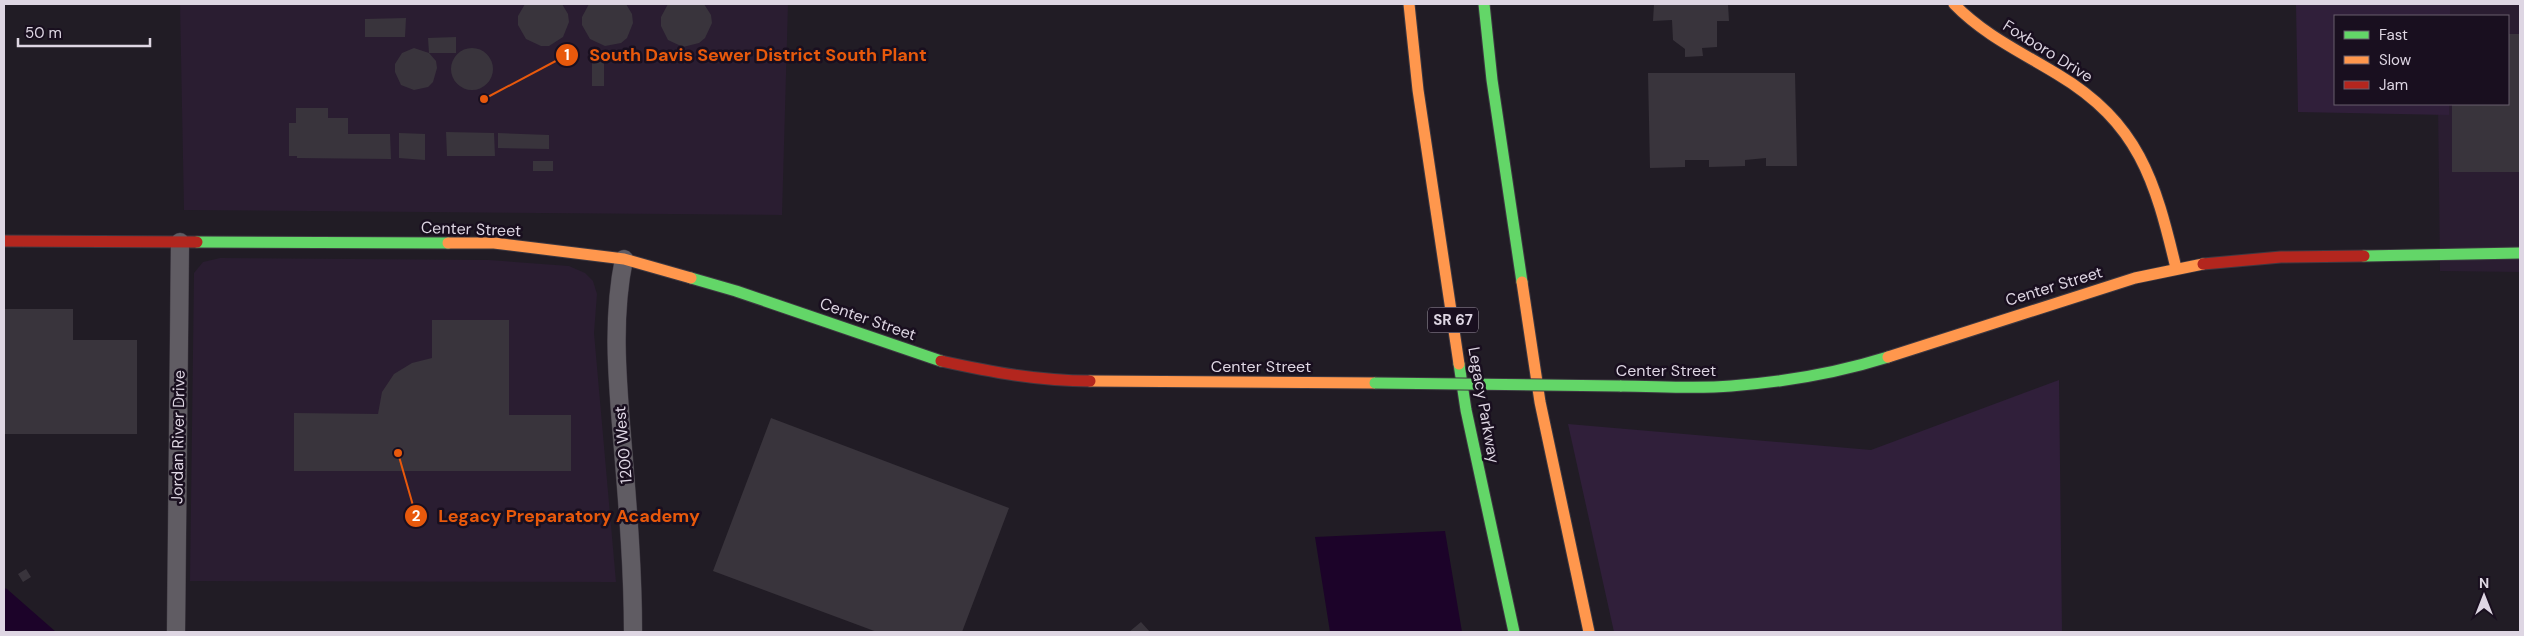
<svg xmlns="http://www.w3.org/2000/svg" width="2524" height="636" viewBox="0 0 2524 636" font-family="'DM Sans',sans-serif">
	<style>
		.built { fill: #2a1d31 }
		.green { fill: #301f3a }
		.water { fill: #1c0329 }
		.building { fill: #39343c }
		.lines { fill: none; stroke-linecap: round; stroke-linejoin: round }
		.street-casing { stroke: #3d3841; stroke-width: 19 }
		.fast-casing { stroke: #3d3841; stroke-width: 13 }
		.slow-casing { stroke: #3d3841; stroke-width: 13 }
		.jam-casing { stroke: #3d3841; stroke-width: 13 }
		.street { stroke: #605c63; stroke-width: 18 }
		.fast { stroke: #63d668; stroke-width: 11 }
		.slow { stroke: #ff974d; stroke-width: 11 }
		.jam { stroke: #b3261e; stroke-width: 11 }
		.fast-bridge-casing { stroke: #3d3841; stroke-width: 13; stroke-linecap: butt }
		.fast-bridge { stroke: #63d668; stroke-width: 11 }
		.labels { text-anchor: middle; dominant-baseline: central; stroke-width: 5; stroke-linejoin: round; paint-order: stroke }
		.shield { fill: #190f1f; stroke: #a39aa8; stroke-width: 1 }
		.shield-label { font-size: 15px; font-weight: bold; fill: #ded6e3 }
		.street-label { font-size: 16px; fill: #ded6e3; stroke: #190f1f }
		.leader { fill: none; stroke: #e8590c; stroke-width: 2 }
		.callout-dot { fill: #e8590c; stroke: #190f1f; stroke-width: 2 }
		.mark-label { font-size: 15px; text-anchor: middle; font-weight: bold; fill: #fff }
		.callout-label { font-size: 18px; text-anchor: middle; font-weight: bold; fill: #e8590c; stroke: #190f1f; stroke-width: 5; stroke-linejoin: round; paint-order: stroke }
	</style>
	<rect width="100%" height="100%" fill="#211c25"/>
	<!-- built -->
	<path class="built" d="M180,4H788L782,215L184,210Z
		M2438,4H2520V272L2440,271L2438,104H2508V16H2438Z
		M220,258L489,260L569,266L585,273L593,281L597,294L594,333L616,582L190,581L194,273L203,262Z"/>
	<!-- green -->
	<path class="green" d="M2296,4H2450V16H2335V104H2449V115L2298,112Z
		M2059,380L2062,632H1614L1568,424L1871,450Z"/>
	<!-- water -->
	<path class="water" d="M1445,531L1462,632H1330L1315,537Z
		M4,588L7,589L56,632H4Z"/>
	<!-- building -->
	<path class="building" d="M525,4H562L568,14L569,22L563,37L549,46H541L526,39L518,25V16Z
		M589,4H626L632,14L633,23L627,38L621,43L605,46L590,39L582,25V17Z
		M668,4H704L711,15L712,23L705,38L699,43L683,47L668,40L661,26V17Z
		M1654,4H1728L1729,21H1717V47L1702,48L1703,56L1685,57V49L1673,40L1672,20L1653,21Z
		M406,18L405,37H365V19Z
		M2508,34H2520V172H2452V104H2508Z
		M456,37V53H429L436,61L437,68L433,82L428,87L414,90L401,85L395,72V64L402,53L414,48L429,53L428,38Z
		M451 69a21 21 0 1 1 42 0a21 21 0 1 1-42 0Z
		M592,61H604V86H592Z
		M1648,73H1795L1797,166H1766V158L1745,160V166L1709,167V160H1685V167L1650,168Z
		M296,108H328V118H348V134H390L391,159L297,158V156H289V123H296Z
		M446,132L494,133L495,156H447Z
		M399,133L425,134V160L399,158Z
		M498,133L549,135V149L498,148Z
		M533,161H553V171H533Z
		M4,309H73V340H137V434H4Z
		M432,320H509V415H571V471H294V413L378,414L382,392L394,374L412,363L432,358Z
		M771,418L1009,508L962,632H877L713,571Z
		M26,569L31,577L23,582L18,574Z
		M1141,622L1150,632H1129Z"/>
	<g class="lines">
		<defs>
			<path id="street" d="M624,259C611,322 618,386 623,449C628,510 633,571 633,632
				M176,632L180,242"/>
			<path id="fast" d="M1484,4L1492,80L1522,282
				M197,242L448,243
				M2364,256L2520,253
				M691,278L736,291L941,361
				M1459,364L1466,410L1514,632
				M1620,386C1657,386 1694,389 1731,386C1784,382 1837,373 1888,357"/>
			<path id="slow" d="M1409,4L1418,90L1459,364
				M1954,4C1984,35 2021,52 2057,74C2139,123 2155,180 2176,268
				M448,243H494L624,259L691,278
				M1522,282L1540,402L1589,632
				M1888,357L2135,278L2203,264
				M1090,381L1375,383"/>
			<path id="jam" d="M4,241L197,242
				M2203,264L2281,257L2364,256
				M941,361C991,372 1039,381 1090,381"/>
		</defs>
		<!-- street casing -->
		<use href="#street" class="street-casing"/>
		<!-- fast casing -->
		<use href="#fast" class="fast-casing"/>
		<!-- slow casing -->
		<use href="#slow" class="slow-casing"/>
		<!-- jam casing -->
		<use href="#jam" class="jam-casing"/>
		<!-- street -->
		<use href="#street" class="street"/>
		<!-- fast -->
		<use href="#fast" class="fast"/>
		<!-- slow -->
		<use href="#slow" class="slow"/>
		<!-- jam -->
		<use href="#jam" class="jam"/>
		<defs>
			<path id="fast-bridge" d="M1375,383L1620,386"/>
		</defs>
		<!-- fast-bridge casing -->
		<use href="#fast-bridge" class="fast-bridge-casing"/>
		<!-- fast-bridge -->
		<use href="#fast-bridge" class="fast-bridge"/>
	</g>
	<g class="labels">
		<!-- shield labels -->
		<rect class="shield" x="1428" y="307.5" width="50" height="25" rx="4"/>
		<g class="shield-label">
			<text x="1453" y="320">SR 67</text>
		</g>
		<!-- street labels -->
		<g class="street-label">
			<text transform="translate(2048 51) rotate(32)">Foxboro Drive</text>
			<text transform="translate(471 229) rotate(2)">Center Street</text>
			<text transform="translate(2054 286) rotate(-17)">Center Street</text>
			<text transform="translate(868 319) rotate(19)">Center Street</text>
			<text x="1261" y="366">Center Street</text>
			<text x="1666" y="370">Center Street</text>
			<text transform="translate(1484 405) rotate(80)">Legacy Parkway</text>
			<text transform="translate(178 437) rotate(-89)">Jordan River Drive</text>
			<text transform="translate(623 445) rotate(-95)">1200 West</text>
		</g>
	</g>
	<!-- callouts -->
	<path class="leader" d="M484 99L567 55M398 453L416 516"/>
	<g class="callout-dot">
		<circle cx="484" cy="99" r="5"/>
		<circle cx="398" cy="453" r="5"/>
		<circle cx="567" cy="55" r="12"/>
		<circle cx="416" cy="516" r="12"/>
	</g>
	<g class="mark-label">
		<text x="567" y="60">1</text>
		<text x="416" y="521">2</text>
	</g>
	<g class="callout-label">
		<text x="758" y="61">South Davis Sewer District South Plant</text>
		<text x="569" y="522">Legacy Preparatory Academy</text>
	</g>
	<!-- border -->
	<rect width="2524" height="636" fill="none" stroke="#ded6e3" stroke-width="10"/>
	<!-- legend -->
	<rect x="2334" y="15" width="175" height="90" fill="#190f1f" stroke="#685f6d"/>
	<rect x="2344" y="31" width="25" height="8" fill="#63d668" stroke="#685f6d"/>
	<text x="2379" y="40" font-size="15" fill="#ded6e3">Fast</text>
	<rect x="2344" y="56" width="25" height="8" fill="#ff974d" stroke="#685f6d"/>
	<text x="2379" y="65" font-size="15" fill="#ded6e3">Slow</text>
	<rect x="2344" y="81" width="25" height="8" fill="#b3261e" stroke="#685f6d"/>
	<text x="2379" y="90" font-size="15" fill="#ded6e3">Jam</text>
	<!-- north arrow -->
	<g transform="translate(2484 596)" stroke="#190f1f" stroke-width="4" paint-order="stroke">
	<path d="M0-4L9 19L0 12L-9 19Z" fill="#ded6e3"/>
	<text y="-8" font-size="14" font-weight="bold" text-anchor="middle" fill="#ded6e3">N</text>
	</g>
	<!-- scale -->
	<path d="M18 38v8h132v-8" fill="none" stroke="#ded6e3" stroke-width="2.5"/>
	<text x="25" y="38" font-size="15" fill="#ded6e3" stroke="#190f1f" stroke-width="4" paint-order="stroke">50 m</text>
</svg>
